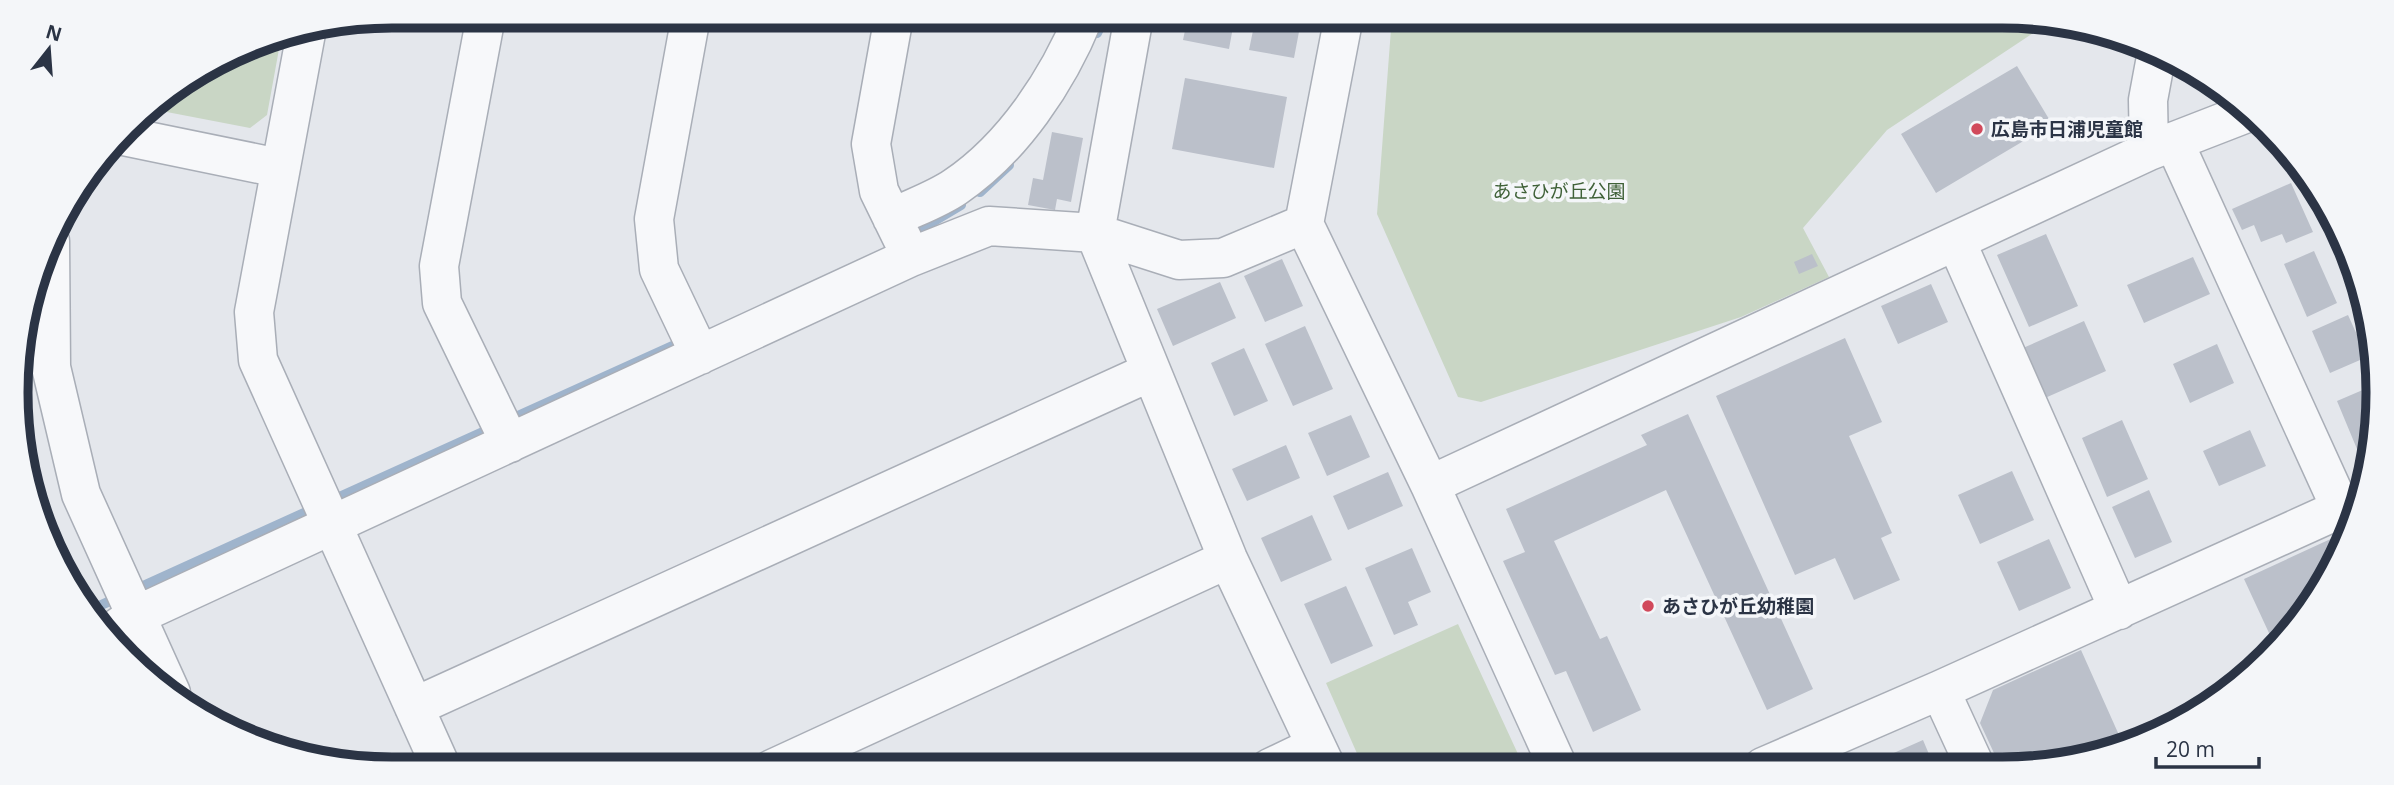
<svg xmlns="http://www.w3.org/2000/svg" width="2394" height="785" viewBox="0 0 2394 785" font-family="'Open Sans','Noto Sans JP',sans-serif">
	<style>
		.green { fill: #c9d6c5 }
		.lines { fill: none; stroke-linecap: round; stroke-linejoin: round }
		.stream { stroke: #9fb4cc; stroke-width: 10 }
		.building { fill: #bbc0ca }
		.minor-casing { stroke: #a9aeb7; stroke-width: 41 }
		.minor { stroke: #f7f8fa; stroke-width: 38 }
		.poi-dot { fill: #d1495b; stroke: #f4f6f9; stroke-width: 2.5 }
		.labels { text-anchor: middle; dominant-baseline: central; stroke-width: 7; stroke-linejoin: round; paint-order: stroke }
		.poi-label { font-size: 19px; font-weight: bold; fill: #2b3445; stroke: #f4f6f9; text-anchor: start }
		.park-label { font-size: 19px; fill: #3f6138; stroke: #f4f6f9 }
		.rim { fill: none; stroke: #2b3445; stroke-width: 9 }
	</style>
	<rect width="100%" height="100%" fill="#e4e7ec"/>
	<!-- green -->
	<path class="green" d="M1392,16H2001L2050,22L1887,130L1803,228L1829,277L1741,317L1481,402L1458,397L1377,214Z
		M281,38L267,115L250,128L146,108L249,44Z
		M1458,624L1524,767H1363L1326,683Z"/>
	<g class="lines">
		<!-- stream -->
		<path class="stream" d="M1097,33L1105,16
			M980,192L1009,165
			M909,236L961,205
			M88,611L679,343"/>
	</g>
	<!-- building -->
	<path class="building" d="M1188,16H1235L1229,49L1183,40Z
		M1256,16H1302L1294,58L1249,50Z
		M2017,66L2052,124L1936,193L1901,134Z
		M1185,78L1287,97L1274,168L1172,149Z
		M1052,132L1083,138L1071,202L1057,199L1055,210L1028,205L1033,178L1043,180Z
		M2291,183L2313,232L2286,243L2282,234L2261,242L2254,225L2242,230L2232,209Z
		M2336,229L2348,263L2346,264L2331,231Z
		M2046,234L2078,306L2029,327L1997,255Z
		M2314,251L2337,303L2307,317L2284,264Z
		M1812,254L1818,266L1799,274L1794,262Z
		M2193,257L2210,294L2144,323L2127,285Z
		M1282,259L1303,306L1265,322L1244,276Z
		M1220,282L1236,318L1173,346L1157,309Z
		M1931,284L1948,322L1898,344L1881,306Z
		M2348,315L2367,357L2330,373L2312,331Z
		M2084,321L2106,371L2045,398L2023,348Z
		M1305,326L1333,389L1293,406L1265,344Z
		M1845,338L1882,422L1849,436L1892,533L1881,538L1900,580L1854,600L1835,558L1795,575L1716,396Z
		M2217,344L2234,383L2190,403L2173,364Z
		M1244,348L1268,401L1234,416L1211,363Z
		M2372,386L2368,444L2357,449L2337,401Z
		M1688,414L1813,689L1767,710L1666,490L1554,541L1600,639L1607,636L1641,710L1593,732L1566,671L1555,675L1503,561L1525,552L1506,509L1647,445L1641,435Z
		M1351,415L1370,457L1327,476L1308,433Z
		M2122,420L2148,479L2107,497L2082,438Z
		M2250,430L2266,466L2219,486L2203,451Z
		M1286,445L1300,478L1247,501L1232,469Z
		M2012,471L2034,520L1980,544L1958,495Z
		M1388,472L1403,506L1348,530L1333,496Z
		M2149,490L2172,542L2135,558L2112,507Z
		M1312,515L1332,560L1281,582L1261,538Z
		M2348,531L2328,581L2275,646L2244,579Z
		M2049,539L2071,588L2019,611L1997,562Z
		M1412,548L1431,592L1408,602L1418,625L1394,635L1365,568Z
		M1346,586L1373,646L1331,664L1304,604Z
		M2081,650L2123,744L2050,766H2000L1980,723L1993,690Z
		M1923,740L1934,766H1881L1878,760Z"/>
	<g class="lines">
		<defs>
			<path id="minor" d="M486,16L439,266L442,303L510,443
				M691,16L654,219L659,269L700,355
				M894,16L871,144L879,191L903,240
				M1134,16L1095,233L1228,559L1326,767
				M1344,16L1304,224L1430,485L1558,767
				M306,33L254,312L258,360L442,769
				M123,136L279,168
				M2174,142L2341,509
				M2149,151L2148,100L2156,57
				M892,218C912,208 936,200 955,187C1013,148 1058,80 1084,16
				M50,241L51,367L81,494L171,693
				M1956,241L2119,610
				M1430,485L2149,151L2247,113
				M110,633L135,616L911,257L989,226L1095,233L1179,260L1223,258L1304,224
				M1940,690L1975,766
				M414,707L1150,372
				M1763,767L1940,690L2362,499
				M1270,768L1316,746
				M772,769L1228,559"/>
		</defs>
		<!-- minor casing -->
		<use href="#minor" class="minor-casing"/>
		<!-- minor -->
		<use href="#minor" class="minor"/>
	</g>
	<!-- markers -->
	<g class="poi-dot">
		<circle cx="1977" cy="129" r="7"/>
		<circle cx="1648" cy="606" r="7"/>
	</g>
	<g class="labels">
		<!-- poi labels -->
		<g class="poi-label">
			<text x="1991" y="129">広島市日浦児童館</text>
			<text x="1662" y="606">あさひが丘幼稚園</text>
		</g>
		<!-- park labels -->
		<g class="park-label">
			<text x="1559" y="191">あさひが丘公園</text>
		</g>
	</g>
	<!-- crop -->
	<path d="M0 0H2394V785H0ZM392 28H2002A364 364 0 0 1 2366 392V393A364 364 0 0 1 2002 757H392A364 364 0 0 1 28 393V392A364 364 0 0 1 392 28Z" fill="#f4f6f9" fill-rule="evenodd"/>
	<path class="rim" d="M392 28H2002A364 364 0 0 1 2366 392V393A364 364 0 0 1 2002 757H392A364 364 0 0 1 28 393V392A364 364 0 0 1 392 28Z"/>
	<!-- north arrow -->
	<g transform="translate(49 49) rotate(17)" stroke="#f4f6f9" stroke-width="5" paint-order="stroke">
	<path d="M0-5L12 26L0 18L-12 26Z" fill="#2b3445"/>
	<text y="-10" font-size="19" font-weight="bold" text-anchor="middle" fill="#2b3445">N</text>
	</g>
	<!-- scale -->
	<path d="M2156 757v10h103v-10" fill="none" stroke="#2b3445" stroke-width="3.5"/>
	<text x="2166" y="757" font-size="21" fill="#2b3445" stroke="#f4f6f9" stroke-width="5" paint-order="stroke">20 m</text>
</svg>
